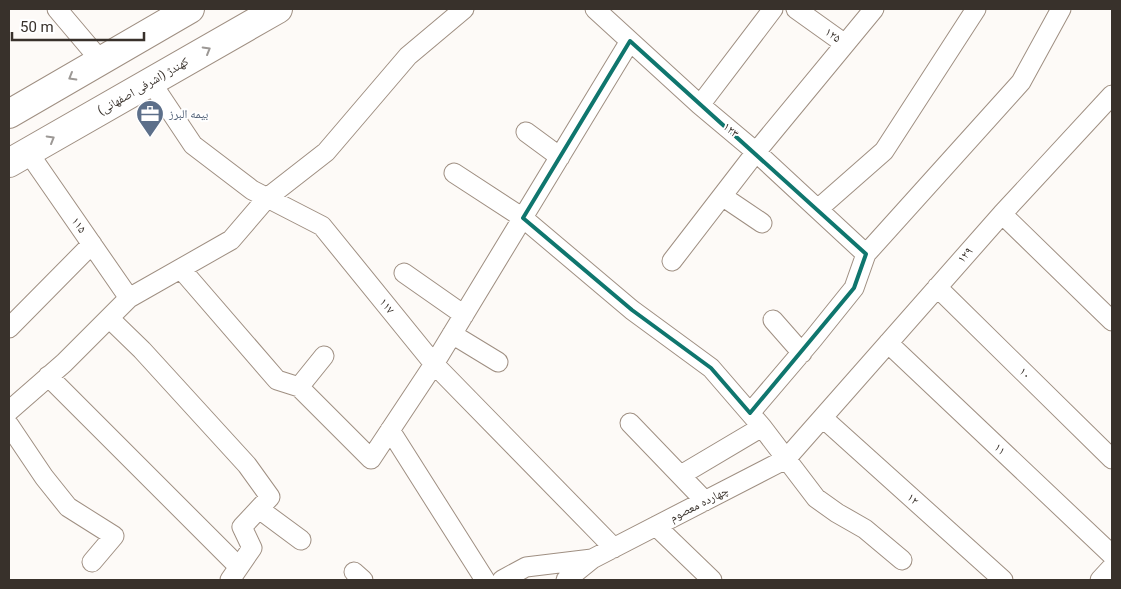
<svg xmlns="http://www.w3.org/2000/svg" width="1121" height="589" viewBox="0 0 1121 589" font-family="Roboto,'Noto Naskh Arabic',sans-serif">
	<style>
		.lines { fill: none; stroke-linecap: round; stroke-linejoin: round }
		.street-casing { stroke: #9f8f82; stroke-width: 21 }
		.primary-casing { stroke: #9f8f82; stroke-width: 30 }
		.street { stroke: #fff; stroke-width: 19 }
		.primary { stroke: #fff; stroke-width: 28 }
		.oneway { stroke: #9c9895 }
		.marked { fill: none; stroke: #0f766e; stroke-width: 4; stroke-linejoin: round }
		.labels { text-anchor: middle; dominant-baseline: central; stroke-width: 4; stroke-linejoin: round; paint-order: stroke }
		.street-label { font-size: 12px; fill: #38312b; stroke: #fff }
		.service-label { font-size: 12px; fill: #4e5e75; stroke: #fff; text-anchor: start }
	</style>
	<rect width="100%" height="100%" fill="#fdfaf7"/>
	<g class="lines">
		<defs>
			<path id="street" d="M57,9L101,61
				M595,9L700,105L756,152L866,254
				M796,9L845,44
				M151,82L193,145L252,190L322,226L434,364L614,548
				M700,105L773,9
				M526,132L560,157
				M28,152L129,298
				M454,173L523,218L632,310L711,368L762,427L816,498L837,513L865,529L902,560
				M722,196L762,223
				M818,209L884,151L976,9
				M1002,214L1112,321
				M672,261L756,152L874,9
				M181,269L277,380L299,387L371,459L434,364L630,41
				M404,273L464,315
				M937,287L1112,459
				M109,318L142,350L247,465L270,497L242,527L252,548L230,580
				M773,320L802,353
				M9,328L92,244
				M452,334L498,362
				M888,343L1112,555
				M48,376L239,567
				M299,387L324,356
				M9,411L64,363L129,298L231,240L267,198L326,152L408,56L464,9
				M750,413L813,339L854,288L866,254L1021,82L1061,9
				M823,418L1003,580
				M630,423L705,501
				M9,425L44,477L68,507L114,536L92,562
				M390,430L485,580
				M681,475L762,427
				M259,509L301,540
				M656,526L712,580
				M354,572L363,580
				M502,580L526,567L592,559
				M566,580L592,559L786,459L1002,214L1112,95
				M1100,580L1112,567"/>
			<path id="primary" d="M9,114L190,9
				M9,163L278,9"/>
		</defs>
		<!-- street casing -->
		<use href="#street" class="street-casing"/>
		<!-- primary casing -->
		<use href="#primary" class="primary-casing"/>
		<!-- street -->
		<use href="#street" class="street"/>
		<!-- primary -->
		<use href="#primary" class="primary"/>
	</g>
	<!-- one-way arrows -->
	<defs><path id="oneway-chevron" d="M-2-3.5L2.5 0L-2 3.5" fill="none" stroke-width="1.6" stroke-linecap="round" stroke-linejoin="round" transform="scale(1.25)"/></defs>
	<g class="oneway">
		<use href="#oneway-chevron" transform="translate(207 50) rotate(-30)"/>
		<use href="#oneway-chevron" transform="translate(72 77) rotate(150)"/>
		<use href="#oneway-chevron" transform="translate(51 139) rotate(-30)"/>
	</g>
	<!-- marked area -->
	<path class="marked" d="M630,41L866,254L854,288L750,413L711,368L632,310L523,218Z"/>
	<!-- icons -->
	<defs>
		<symbol id="office-pin" viewBox="-11 -11 22 30"><path d="M0 17L-7.5 6A9.5 9.5 0 1 1 7.5 6Z" fill="#5c6f8a" stroke="#fff"/><path d="M-6-3h4V-5.5h4V-3h4V5H-6ZM-1-4.5V-3h2v-1.5ZM-6 0V1H6V0Z" fill="#fff"/></symbol>
	</defs>
	<g fill-rule="evenodd">
		<use href="#office-pin" x="134" y="98" width="32" height="43"/>
	</g>
	<g class="labels">
		<!-- street labels -->
		<g class="street-label">
			<text transform="translate(833 35) rotate(36)">۱۲۵</text>
			<text transform="translate(143 86) rotate(-30)">کهندژ (اشرفی اصفهانی)</text>
			<text transform="translate(731 130) rotate(40)">۱۲۳</text>
			<text transform="translate(79 225) rotate(55)">۱۱۵</text>
			<text transform="translate(965 255) rotate(-49)">۱۲۹</text>
			<text transform="translate(387 306) rotate(51)">۱۱۷</text>
			<text transform="translate(1025 373) rotate(44)">۱۰</text>
			<text transform="translate(1000 449) rotate(43)">۱۱</text>
			<text transform="translate(913 499) rotate(42)">۱۲</text>
			<text transform="translate(699 504) rotate(-27)">چهارده معصوم</text>
		</g>
		<!-- service labels -->
		<g class="service-label">
			<text x="169" y="114">بیمه البرز</text>
		</g>
	</g>
	<!-- border -->
	<rect width="1121" height="589" fill="none" stroke="#38312b" stroke-width="20"/>
	<!-- scale -->
	<path d="M12 32v8h132v-8" fill="none" stroke="#38312b" stroke-width="2.5"/>
	<text x="20" y="32" font-size="15" fill="#38312b" stroke="#ffffff" stroke-width="4" paint-order="stroke">50 m</text>
</svg>
